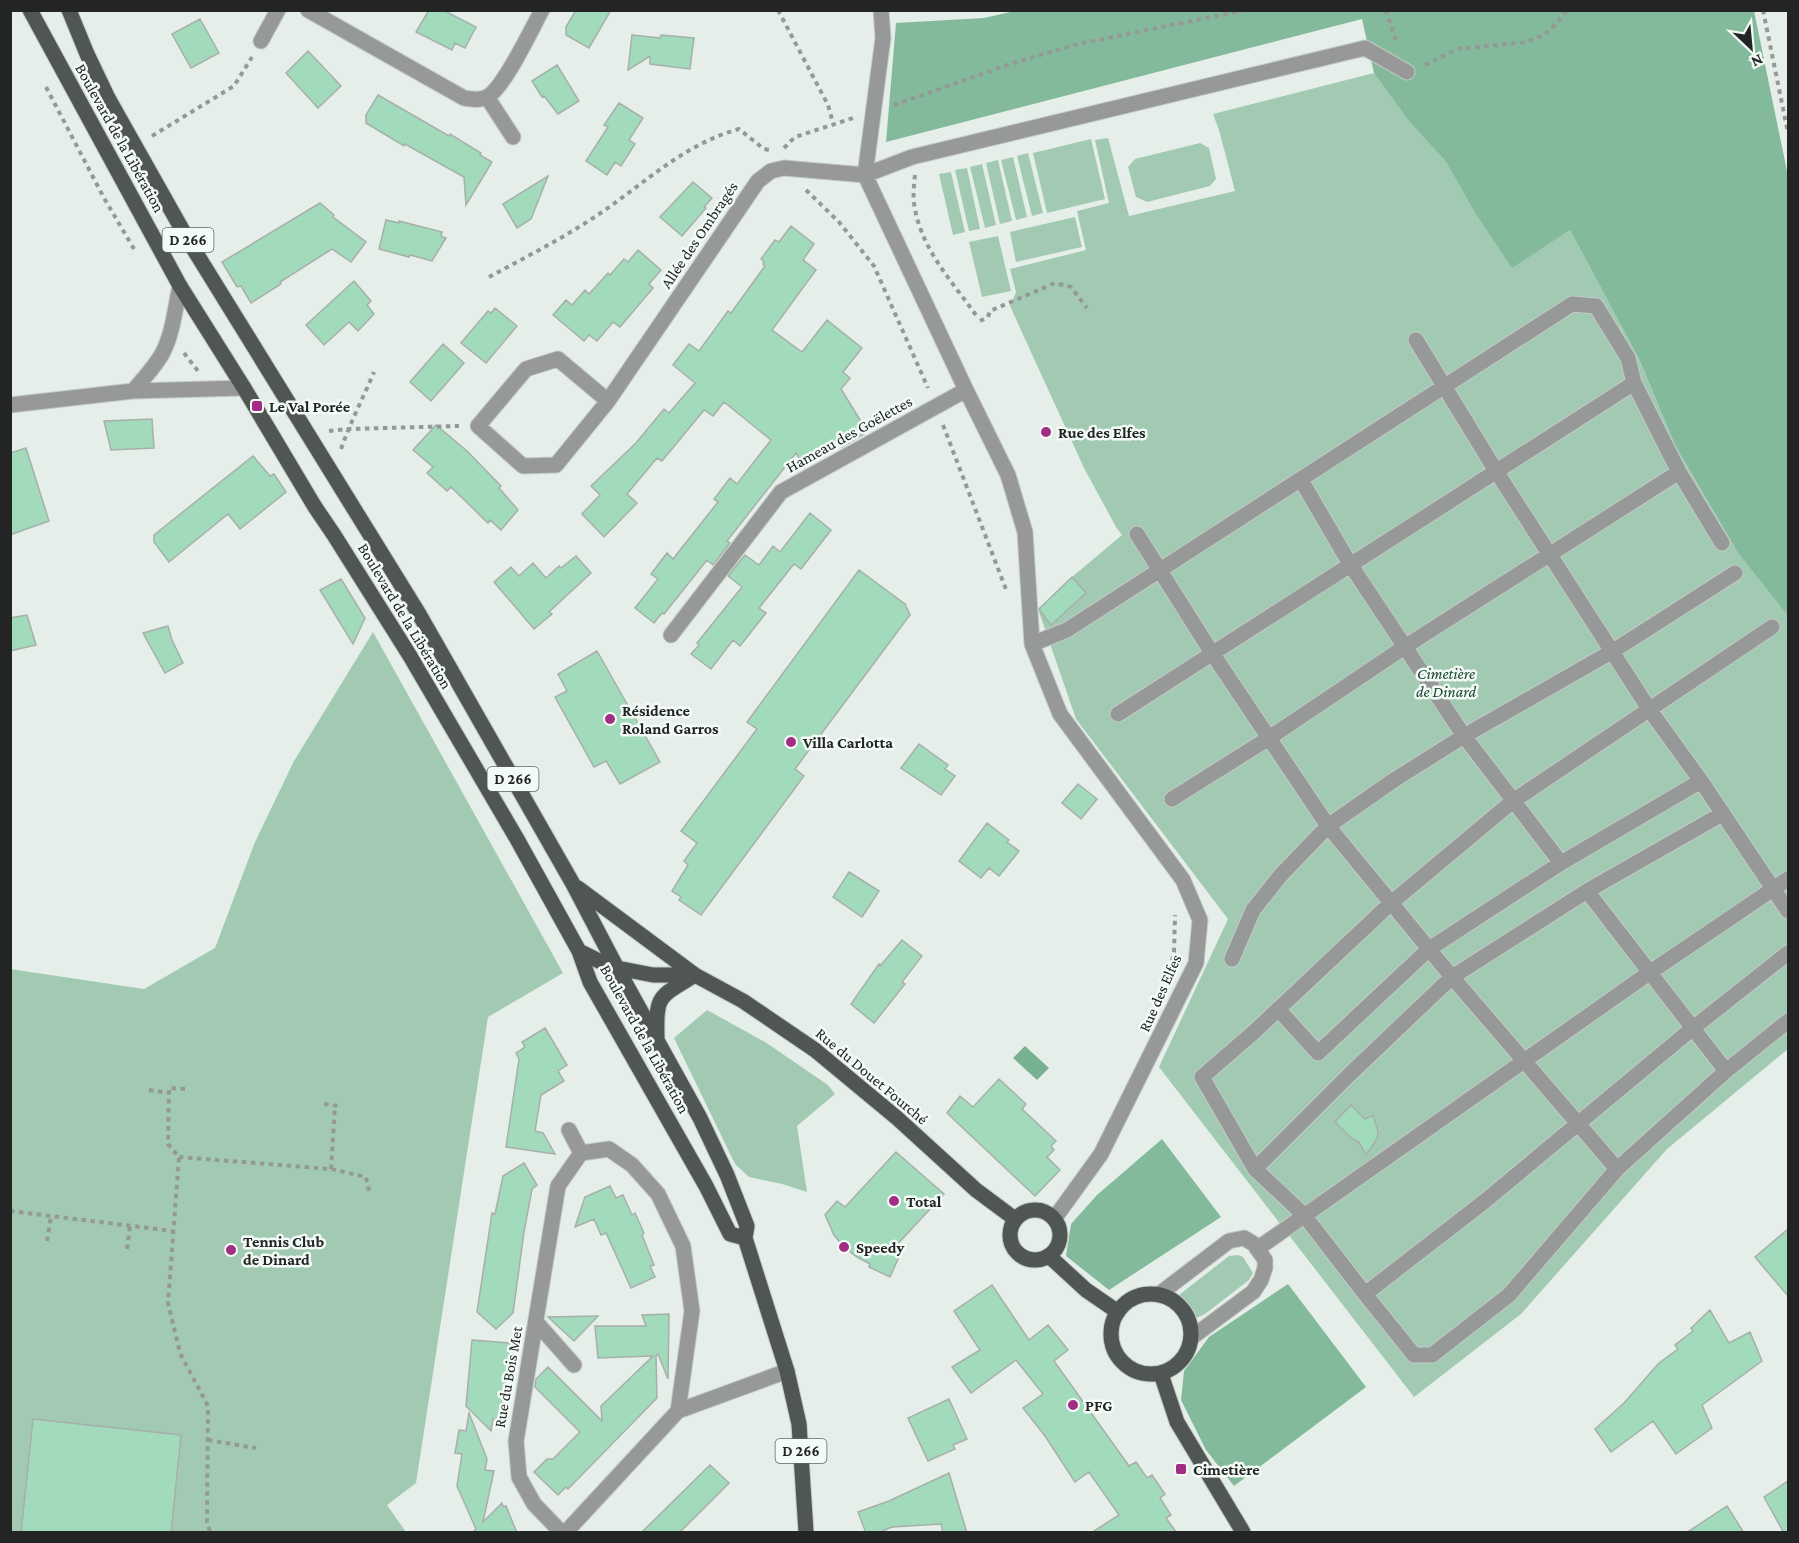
<svg xmlns="http://www.w3.org/2000/svg" width="1799" height="1543" viewBox="0 0 1799 1543" font-family="'Crimson Pro',serif">
	<style>
		.green { fill: #a2cab3 }
		.forest { fill: #82ba9b }
		.water { fill: #78b092 }
		.building { fill: #a1dbbb; stroke: #a7afaa; stroke-width: 1.5 }
		.lines { fill: none; stroke-linecap: round; stroke-linejoin: round }
		.minor-casing { stroke: #c3cac6; stroke-width: 17 }
		.major-casing { stroke: #c3cac6; stroke-width: 17 }
		.path { stroke: #949996; stroke-width: 4; stroke-dasharray: 4.5 4.5; stroke-linecap: butt }
		.minor { stroke: #969997; stroke-width: 15 }
		.major { stroke: #505653; stroke-width: 15 }
		.poi-dot { fill: #a32c84; stroke: #f3fbf6; stroke-width: 2 }
		.labels { text-anchor: middle; dominant-baseline: central; stroke-width: 5; stroke-linejoin: round; paint-order: stroke }
		.shield { fill: #f3fbf6; stroke: #616563; stroke-width: 1.5 }
		.shield-label { font-size: 15px; font-weight: bold; fill: #232524 }
		.street-label { font-size: 16px; fill: #232524; stroke: #f3fbf6 }
		.poi-label { font-size: 16px; font-weight: bold; fill: #232524; stroke: #f3fbf6; text-anchor: start }
		.park-label { font-size: 16px; font-style: italic; fill: #17442f; stroke: #f3fbf6 }
	</style>
	<rect width="100%" height="100%" fill="#e6eee9"/>
	<!-- green -->
	<path class="green" d="M1374,73L1408,120L1446,162L1475,213L1512,267L1570,230L1640,361L1675,445L1738,553L1788,616V1049L1667,1149L1521,1314L1414,1397L1159,1067L1228,919L1076,719L1038,609L1072,577L1122,535L1116,527L1084,468L1010,306L1016,292L1010,269L1086,250L1077,211L1109,203L1095,140L1108,138L1129,216L1235,191L1219,130L1213,114Z
		M1091,139L1105,199L1047,213L1033,153Z
		M1200,143L1209,148L1216,179L1210,186L1147,202L1136,197L1128,167L1135,159Z
		M1028,153L1043,213L1032,216L1017,156Z
		M1013,157L1027,217L1016,220L1001,160Z
		M998,160L1012,221L1000,224L986,163Z
		M982,164L996,225L985,228L970,167Z
		M967,168L980,229L969,231L955,170Z
		M951,172L965,232L953,235L939,174Z
		M1075,217L1082,247L1016,262L1010,232Z
		M998,236L1011,291L982,297L969,242Z
		M373,632L563,973L488,1017L416,1483L387,1505L406,1532H11L10,969L144,989L215,948L255,842L294,761Z
		M707,1010L765,1042L828,1085L835,1094L797,1126L807,1192L782,1184L749,1177L735,1164L674,1038Z
		M1238,1255L1243,1257L1253,1273L1249,1280L1205,1314L1196,1318L1179,1295L1229,1256Z"/>
	<!-- forest -->
	<path class="forest" d="M1019,10L1754,11L1788,176V616L1738,553L1675,445L1640,361L1570,230L1512,268L1475,213L1446,162L1408,120L1374,73L1362,19L886,142L896,23L984,18Z
		M1162,1139L1221,1217L1109,1290L1066,1256L1071,1224L1097,1195Z
		M1288,1284L1366,1387L1234,1486L1206,1450L1181,1400L1184,1371L1209,1337Z"/>
	<!-- water -->
	<path class="water" d="M1025,1046L1049,1068L1037,1080L1013,1058Z"/>
	<!-- building -->
	<path class="building" d="M429,10H443L476,27L465,48L455,43L452,50L416,32Z
		M576,10H611L589,48L566,35V27Z
		M200,19L219,53L191,68L172,34Z
		M632,35L660,38L661,35L694,38L690,69L650,64V56L628,70Z
		M308,51L341,86L318,108L286,73Z
		M557,65L579,101L558,114L544,96L542,97L532,81Z
		M378,95L449,136L450,134L481,153L480,155L492,162L466,205L464,177L405,144L404,146L366,123V115Z
		M619,103L643,118L629,140L635,144L621,166L615,162L607,175L586,161L608,127L604,125Z
		M548,176L531,219L517,228L503,204Z
		M693,182L712,198L704,207L706,208L682,236L660,217Z
		M320,203L334,215L333,217L366,242L351,262L332,249L280,282L281,284L251,303L241,286L237,287L222,262Z
		M386,220L399,223V221L442,232L441,236L446,238L432,261L410,255L409,257L379,249Z
		M791,226L814,244L803,260L816,270L772,330L802,352L827,320L862,348L843,372L850,378L841,389L862,423L859,425L864,434L842,447L840,443L803,465L796,453L727,541L730,543L713,565L707,560L664,614L662,613L654,623L635,608L658,579L651,574L667,553L673,559L718,502L714,499L730,478L737,484L771,440L724,402L713,416L704,410L662,461L657,458L627,494L637,503L604,537L582,514L600,495L591,486L636,443L664,409L669,413L695,383L673,365L689,344L699,351L728,311L731,313L765,266L763,264L764,262L761,259L775,240L779,242Z
		M638,250L661,270L649,284L653,288L620,327L613,322L597,341L589,335L584,341L553,315L566,300L572,305L585,290L589,294L608,273L610,275L624,259L628,262Z
		M354,281L371,301L367,305L374,314L358,331L349,322L324,345L306,325Z
		M495,308L517,326L486,363L461,343L488,311L491,313Z
		M443,344L464,363L431,401L410,382Z
		M152,419L154,448L111,450L104,421Z
		M436,425L467,451L501,486L499,488L518,510L501,530L490,520L488,523L451,487L447,491L427,473L433,467L413,450Z
		M26,448L49,521L10,535V453Z
		M253,456L270,476L274,474L286,492L240,529L228,514L169,562L154,542V535Z
		M810,513L831,530L801,569L794,564L759,608L766,613L740,646L733,640L711,669L691,654L699,645L697,643L742,587L728,576L745,555L759,565L773,546L780,552Z
		M576,556L591,573L549,612L552,614L534,629L494,582L511,567L519,576L533,563L546,578L559,566L561,568Z
		M859,570L905,604L910,615L795,769L804,776L701,915L679,900L681,897L672,891L688,865L684,861L697,843L681,831L757,729L747,722Z
		M1072,577L1086,593L1051,625L1040,611V608Z
		M341,579L365,618L353,644L320,590Z
		M27,615L36,645L10,651V618Z
		M168,626L172,640L183,663L165,673L143,633Z
		M597,651L660,762L620,784L606,761L594,767L555,697L567,691L558,674Z
		M919,744L948,765L945,769L955,776L941,795L901,768Z
		M1078,784L1097,799L1081,819L1062,803Z
		M987,823L1009,840L1007,842L1019,851L999,876L989,868L981,878L959,861Z
		M849,872L879,891L862,917L833,897Z
		M902,940L922,956L902,982L905,984L874,1023L851,1004L879,964L881,965Z
		M545,1028L567,1065L558,1071L564,1081L541,1095L535,1131L543,1133L555,1154L506,1147L519,1059L516,1053L525,1047L522,1042Z
		M999,1079L1026,1104L1022,1109L1056,1141L1051,1146L1054,1150L1047,1157L1060,1170L1035,1196L947,1113L960,1096L973,1107Z
		M1351,1105L1365,1119L1373,1115L1378,1132L1377,1139L1366,1155L1359,1142L1351,1138L1335,1122Z
		M896,1152L944,1194L892,1250L899,1257L890,1277L869,1267L870,1264L857,1257L844,1247L834,1235L825,1215L837,1201L845,1207Z
		M524,1163L537,1185L532,1189L524,1232L513,1313L496,1329L477,1312L492,1213L495,1214L503,1176Z
		M610,1186L616,1198L623,1195L632,1215L635,1213L644,1233L642,1235L654,1265L650,1266L655,1277L631,1288L606,1233L601,1235L594,1219L575,1227L585,1197Z
		M1788,1229V1296L1755,1257Z
		M992,1285L1029,1340L1048,1325L1068,1350L1054,1361L1129,1466L1136,1462L1147,1478L1152,1475L1165,1494L1160,1498L1171,1515L1166,1518L1177,1533H1091L1119,1515L1089,1472L1075,1482L1045,1436L1023,1408L1043,1394L1016,1360L971,1393L952,1367L980,1350L954,1311Z
		M1710,1310L1729,1343L1750,1332L1762,1361L1702,1405L1712,1428L1676,1454L1653,1421L1611,1452L1595,1429L1624,1403L1659,1363L1678,1349L1675,1345L1693,1331L1691,1328Z
		M669,1314L668,1379L658,1354L656,1356L657,1398L568,1489L566,1487L558,1495L534,1472L547,1459H553L580,1432L535,1387L536,1379L548,1367L602,1421L601,1406L653,1356L598,1358L595,1326H646L642,1315Z
		M598,1316L574,1341L548,1317Z
		M472,1340L511,1343L499,1420L493,1419L491,1431L466,1406Z
		M949,1399L967,1439L953,1445L955,1449L928,1461L908,1418Z
		M469,1413L487,1459L485,1470L494,1471L483,1522L502,1503L503,1507L506,1506L517,1533H472L476,1529L457,1486L462,1454L455,1453L459,1430L466,1431Z
		M33,1419L181,1435L171,1533H21Z
		M710,1465L729,1483L679,1533H641Z
		M949,1473L967,1533H943L941,1524L892,1527L878,1533H866L858,1512L889,1501Z
		M1788,1481V1533H1784L1764,1497Z
		M1727,1506L1744,1533H1686Z"/>
	<g class="lines">
		<defs>
			<path id="minor" d="M308,10L464,98C472,99 479,101 487,97C504,88 531,30 542,10
				M881,10L883,38L865,175L966,390L1008,475L1025,532L1032,644L1060,714L1183,880L1200,920L1196,963L1101,1154L1054,1219
				M261,41L278,10
				M487,97L513,137
				M1416,340L1496,471L1649,709L1701,781L1788,911
				M133,391C143,379 154,368 162,354C173,334 175,308 180,286
				M608,401L556,465L523,466L478,426L526,369L558,359L608,401L758,181L771,171L784,168L865,175L912,157L1365,48L1407,72
				M10,405L133,391L244,388
				M1301,480L1350,564L1464,736L1561,863
				M1137,534L1212,653L1328,826L1452,977L1617,1169
				M1772,627L1513,801L1391,903L1254,1032L1202,1077L1255,1169L1304,1215L1365,1294L1414,1355H1432L1509,1295L1617,1169L1726,1071L1788,1021
				M671,635L781,492L966,390
				M1032,644L1067,630L1572,304L1596,306L1628,358L1634,383L1679,472L1722,543
				M1118,714L1634,383
				M1172,799L1269,738L1406,646L1679,472
				M1587,891L1726,1071
				M1232,959L1253,910L1280,876L1328,826L1394,780L1464,736L1613,651L1735,573
				M1278,1009L1318,1053L1429,949L1561,863L1701,781
				M569,1130L581,1153
				M1255,1169L1350,1074L1452,977L1587,891L1722,814
				M1257,1249L1649,973L1788,879
				M1365,1294L1485,1201L1693,1028L1788,953
				M1158,1295L1229,1241L1244,1238L1254,1244L1265,1260V1268L1261,1280L1253,1292L1191,1338
				M536,1322L574,1365
				M561,1532L534,1504L519,1477L516,1441L558,1186L581,1153L609,1149L632,1165L658,1194L683,1246L692,1311L678,1411
				M566,1532L678,1411L787,1371"/>
			<path id="major" d="M30,10L180,286L244,388L315,507L334,535L410,656L517,839L579,951L590,982L706,1186L730,1234L745,1238
				M69,10L87,54L108,98L188,240L419,614L573,884L617,968L700,1118L727,1175L747,1226L745,1238L787,1371L799,1424L806,1532
				M578,888L695,975L743,1001L815,1050L897,1118L976,1190L1015,1219
				M579,951L609,966L617,968L653,975H695
				M657,1039C656,994 658,998 695,975
				M1010 1235a25 25 0 1 1 50 0a25 25 0 1 1-50 0Z
				M1049,1256L1086,1290L1118,1312
				M1111 1334a40 40 0 1 1 80 0a40 40 0 1 1-80 0Z
				M1161,1374L1177,1422L1243,1532"/>
		</defs>
		<!-- minor casing -->
		<use href="#minor" class="minor-casing"/>
		<!-- major casing -->
		<use href="#major" class="major-casing"/>
		<!-- path -->
		<path class="path" d="M778,10L828,105L833,123
			M1386,10L1396,41
			M1763,10L1788,133
			M1425,65L1458,49L1526,42L1544,35L1555,25L1567,10
			M46,87L104,198L134,249
			M894,105L1013,63L1074,45L1245,10
			M152,136L234,86L252,57
			M784,148L795,137L853,118
			M915,175C914,184 913,194 914,203C920,249 953,282 978,318
			M806,190L839,222L874,266L928,388
			M489,277C528,256 569,235 605,210C648,180 687,143 739,129L764,149L769,150
			M980,321L988,317L990,311L1055,283L1071,287L1087,308
			M184,353L198,371
			M943,425L1007,592
			M329,431L348,429L459,426
			M341,449C350,423 363,398 374,372
			M1172,961L1174,952L1175,915
			M185,1089L169,1088L168,1144L179,1157L168,1303L180,1353L208,1406L207,1522L210,1532
			M149,1090L169,1093
			M324,1104L340,1106
			M179,1157L331,1169L366,1177L369,1191
			M331,1169L335,1105
			M10,1211L173,1231
			M47,1241L51,1216
			M127,1249L130,1226
			M208,1440L256,1448"/>
		<!-- minor -->
		<use href="#minor" class="minor"/>
		<!-- major -->
		<use href="#major" class="major"/>
	</g>
	<!-- markers -->
	<g class="poi-dot">
		<rect x="251" y="400" width="12" height="12" rx="3"/>
		<circle cx="1046" cy="432" r="6"/>
		<circle cx="610" cy="719" r="6"/>
		<circle cx="791" cy="742" r="6"/>
		<circle cx="894" cy="1201" r="6"/>
		<circle cx="844" cy="1247" r="6"/>
		<circle cx="231" cy="1250" r="6"/>
		<circle cx="1073" cy="1405" r="6"/>
		<rect x="1175" y="1463" width="12" height="12" rx="3"/>
	</g>
	<g class="labels">
		<!-- shield labels -->
		<g class="shield">
			<rect x="162.5" y="228" width="51" height="24" rx="4.5"/>
			<rect x="487.5" y="767" width="51" height="24" rx="4.5"/>
			<rect x="775.5" y="1439" width="51" height="24" rx="4.5"/>
		</g>
		<g class="shield-label">
			<text x="188" y="240">D 266</text>
			<text x="513" y="779">D 266</text>
			<text x="801" y="1451">D 266</text>
		</g>
		<!-- street labels -->
		<g class="street-label">
			<text transform="translate(120 138) rotate(61)">Boulevard de la Libération</text>
			<text transform="translate(699 235) rotate(-56)">Allée des Ombragés</text>
			<text transform="translate(849 434) rotate(-29)">Hameau des Goëlettes</text>
			<text transform="translate(405 616) rotate(59)">Boulevard de la Libération</text>
			<text transform="translate(1160 993) rotate(-66)">Rue des Elfes</text>
			<text transform="translate(645 1039) rotate(61)">Boulevard de la Libération</text>
			<text transform="translate(872 1076) rotate(40)">Rue du Douet Fourché</text>
			<text transform="translate(508 1377) rotate(-80)">Rue du Bois Met</text>
		</g>
		<!-- poi labels -->
		<g class="poi-label">
			<text x="269" y="406">Le Val Porée</text>
			<text x="1058" y="432">Rue des Elfes</text>
			<text x="622" y="710">Résidence<tspan x="622" dy="18">Roland Garros</tspan></text>
			<text x="803" y="742">Villa Carlotta</text>
			<text x="906" y="1201">Total</text>
			<text x="243" y="1241">Tennis Club<tspan x="243" dy="18">de Dinard</tspan></text>
			<text x="856" y="1247">Speedy</text>
			<text x="1085" y="1405">PFG</text>
			<text x="1193" y="1469">Cimetière</text>
		</g>
		<!-- park labels -->
		<g class="park-label">
			<text x="1446" y="673">Cimetière<tspan x="1446" dy="18">de Dinard</tspan></text>
		</g>
	</g>
	<!-- border -->
	<rect width="1799" height="1543" fill="none" stroke="#232524" stroke-width="24"/>
	<!-- north arrow -->
	<g transform="translate(1751 48) rotate(154)" stroke="#f3fbf6" stroke-width="4.5" paint-order="stroke">
	<path d="M0-4.5L10 22L0 15L-10 22Z" fill="#232524"/>
	<text y="-9" font-size="16" font-weight="bold" text-anchor="middle" fill="#232524">N</text>
	</g>
</svg>
